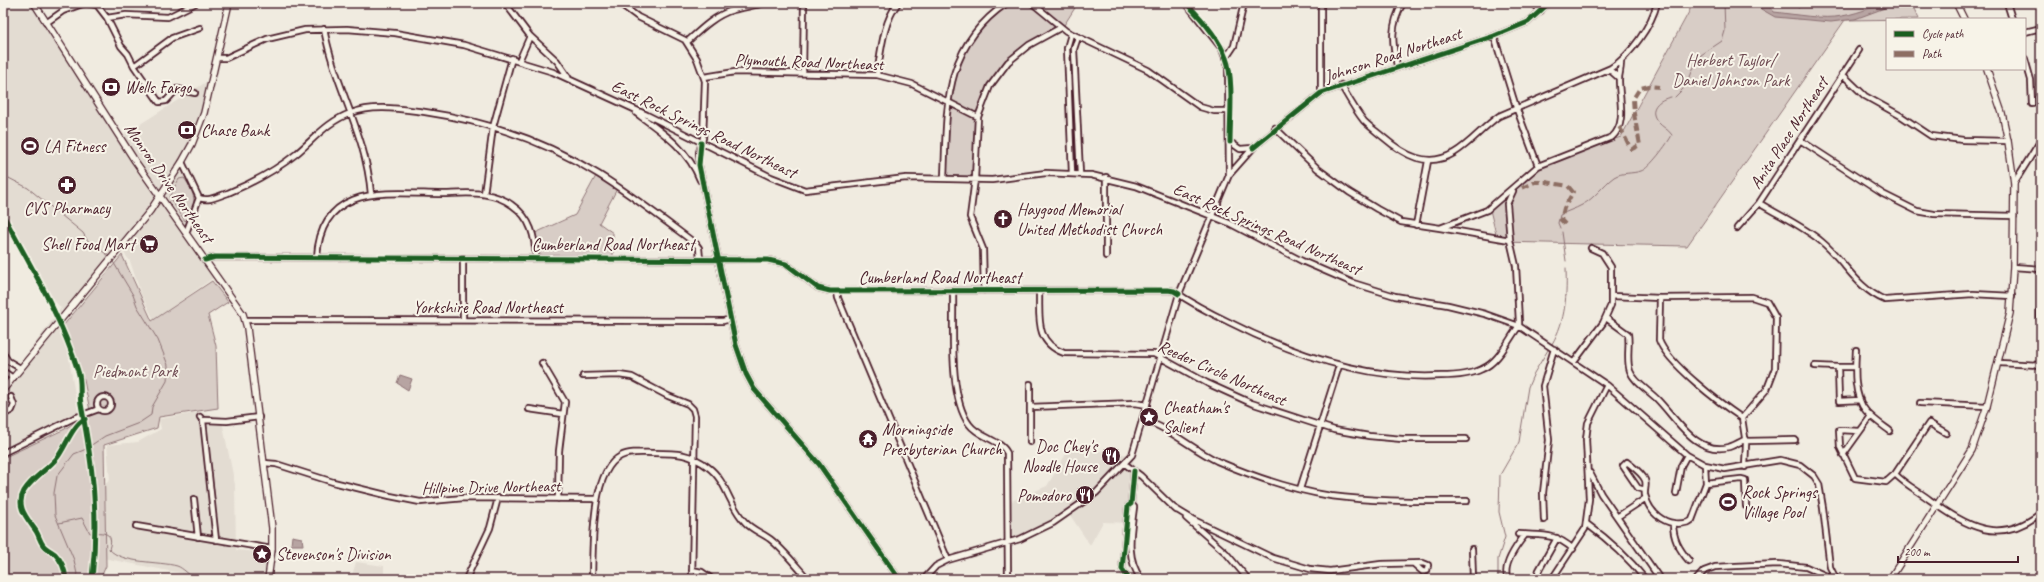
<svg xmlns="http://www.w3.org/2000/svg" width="2044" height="582" viewBox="0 0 2044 582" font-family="Caveat,sans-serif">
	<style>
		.built { fill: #e3dcd2 }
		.green { fill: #d8cdc6; stroke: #917678 }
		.water { fill: #b7a4a2; stroke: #8b6f72 }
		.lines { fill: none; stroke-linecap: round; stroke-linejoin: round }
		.stream { stroke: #8b6f72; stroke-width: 1 }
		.minor-casing { stroke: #4a1f2b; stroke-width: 8 }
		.major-casing { stroke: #4a1f2b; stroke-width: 8 }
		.minor { stroke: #f7f3e8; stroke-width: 4.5 }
		.major { stroke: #f7f3e8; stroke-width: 5.5 }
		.quiet { stroke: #8d6e63; stroke-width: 4; stroke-dasharray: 8 4; stroke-linecap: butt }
		.cycleway-casing { stroke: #f7f3e8; stroke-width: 8 }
		.cycleway { stroke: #1b5e20; stroke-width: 5 }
		.labels { text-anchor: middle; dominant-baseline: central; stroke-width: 4; stroke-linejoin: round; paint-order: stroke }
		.street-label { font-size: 17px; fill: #4a1f2b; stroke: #f7f3e8 }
		.park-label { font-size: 17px; fill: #6e4a52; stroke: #f7f3e8 }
		.poi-label { font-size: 17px; fill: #4a1f2b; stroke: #f7f3e8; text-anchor: start }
	</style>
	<rect width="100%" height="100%" fill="#f0ebe0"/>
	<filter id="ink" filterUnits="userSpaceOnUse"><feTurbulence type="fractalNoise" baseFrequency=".025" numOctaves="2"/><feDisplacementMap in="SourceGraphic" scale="8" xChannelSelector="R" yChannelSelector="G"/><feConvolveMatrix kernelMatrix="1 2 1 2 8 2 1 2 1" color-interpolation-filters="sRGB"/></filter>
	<g filter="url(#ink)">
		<!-- built -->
		<path class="built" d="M3,3H33L120,137L214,77L200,125L181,164L202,200L185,234L217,275L154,320L141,294L130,261L120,248L67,313L61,309L78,413L3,450V388L61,308L54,300L3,206Z
			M194,413L221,416L235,485L236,550L271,553L268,579H210L98,557L95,493L110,480L107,445L138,442L161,429L159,419Z
			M1070,447L1130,455L1135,466L1129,523L1103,522L1090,545L1070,515L1022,538L1007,542V503L1047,486Z
			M356,562L384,566V579H351Z"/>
		<!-- green -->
		<path class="green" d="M1009,3H1078L1061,30L1034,41L1010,59L991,83L976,119L974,179H945L950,80L961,54L986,21Z
			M1689,3H1796L1798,8L1809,3H1911L1919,19L1845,20L1687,246L1498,242L1490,210L1500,197L1522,184L1535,166L1621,137L1690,10Z
			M597,174L618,187L599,223L613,233V258H536L533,234L575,215Z
			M184,178C195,192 199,208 185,221L169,197L179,179Z
			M122,255L152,321L212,281L228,302L208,315L216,346L218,408L159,417L157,428L104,445L106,566L100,579H3V458L65,429L90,411L84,380L63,326Z"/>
		<!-- water -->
		<path class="water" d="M1757,3H1767L1774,12C1793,14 1824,20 1842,16C1862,13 1877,3 1898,3L1855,19L1831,22L1775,17L1761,9Z
			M400,375L412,379L408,390L397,383Z
			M292,536L302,538L303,545H291Z"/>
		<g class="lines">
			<!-- stream -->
			<path class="stream" d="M1675,97L1687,85L1693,69L1701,55L1722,41L1725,31L1724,3
				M3,175L28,188L83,233L87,240L109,256
				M1560,228L1558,223L1560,215C1567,211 1575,209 1582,205C1595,198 1603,185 1614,177C1622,172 1632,174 1641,171C1649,169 1668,143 1672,135C1668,129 1662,127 1658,122C1647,109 1659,99 1671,97
				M1562,232L1566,261
				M1552,344C1566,320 1567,295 1566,268
				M59,523L82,518L90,533C103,532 115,532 109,549C122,564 159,561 177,566C183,568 189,575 195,579
				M78,579L74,560L55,515L54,493L57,476L74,454L84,450L105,436L139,423L151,415L152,407L167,381L168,365L158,340L137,306L133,295L112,260
				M1498,579V559L1505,537L1499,512L1500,475L1519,442L1528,387L1534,373L1548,350"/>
			<defs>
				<path id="minor" d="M87,3L97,5L107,18L121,46L128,54L134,66L159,102L166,101L177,89L195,93
					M505,3L530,36L557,61L568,77
					M619,3L638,17L685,40L697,59L705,81L703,138L699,152V165L736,345L746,374L754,389L819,464L899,579
					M1032,3L1066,31L1148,70L1200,107L1214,111H1230
					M1186,3L1222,49L1228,65L1229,175
					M1533,3L1541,11
					M2007,3L2012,19
					M107,18L126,15L168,17L196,3
					M46,23L63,11L85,3
					M324,29C335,87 366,133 371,194
					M2025,32L2041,28
					M1071,34L1067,48L1072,174
					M1494,36L1516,107L1538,166
					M1078,37L1074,49L1080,174
					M687,42C700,30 715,15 733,10C743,7 754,6 764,3
					M218,58H226L267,39L305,30L347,29L395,33L464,45L553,72L647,115L771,177L805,190L906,178L992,180L1046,173L1091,175L1136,186L1229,223L1302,261L1353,283L1395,296L1448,305L1485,314L1519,326L1607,385L1687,455L1705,465L1725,469L1780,460L1800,465L1814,476L1819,484L1823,508L1830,567L1836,579
					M1226,58L1234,46L1244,3
					M2025,59L2031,80L2032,104
					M519,61L530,36
					M134,66L172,38L200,28
					M1397,66C1392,42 1390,25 1403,3
					M1606,71H1611L1619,78
					M803,73L804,3
					M1842,74L1865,96L1901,116L1931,136L1963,140L2008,141
					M877,75C881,51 883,22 898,3
					M704,77L735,72L877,75L912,84L978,117
					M1341,85C1348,97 1355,110 1364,121C1370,127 1377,132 1383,137C1404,155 1427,169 1454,153C1471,143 1483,127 1499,116L1611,68C1630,56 1652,25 1657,3
					M1321,93V3
					M636,113C662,132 688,149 700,180
					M1275,128L1318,169L1349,192L1377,209L1401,222L1440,228L1487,210L1538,166L1612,137C1628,123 1618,96 1619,77C1620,72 1621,67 1621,61
					M1800,140L1883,194L1917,211L1934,214L2014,216
					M1230,142L1240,149L1253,148
					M182,162L199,198
					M1106,177V256
					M944,178C947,109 942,47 1007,3
					M2014,183L2041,140
					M484,194L493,127L512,58
					M199,198C209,202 218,196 228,193C252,183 275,171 296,154C314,139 328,121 351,113C374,104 401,109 425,112C486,121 545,141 598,174C632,195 664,220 696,244L699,248L700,259
					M1759,203C1780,216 1803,226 1822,242C1845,261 1856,288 1885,300L1973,294L2012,296
					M1201,211L1218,203
					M1416,225L1428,161
					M1737,228L1759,203L1859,50
					M186,233L199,198
					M1510,240L1507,204L1513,191
					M317,257C321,184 385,193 438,194C463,194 491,189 512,205C531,218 535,237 536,258
					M463,258V320
					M205,260L215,257L768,260L786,264L818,288L830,291L1168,290L1174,291C1191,303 1210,313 1229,322C1294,355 1367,380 1441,376C1454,376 1470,375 1482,369C1499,362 1508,340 1519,326V322L1516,266L1510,240L1440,228
					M2013,267L2041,269
					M837,291L838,298L948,560
					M953,291C954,326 948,396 969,424C979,438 1000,439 1007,453L1008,579
					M984,291L983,249L970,217L975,179L978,117L990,86L1008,62L1029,45L1060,28
					M1039,291C1040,317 1034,342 1064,353L1154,354L1207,383L1251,403L1334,430L1369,436L1402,439H1466
					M1612,296L1660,298L1752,297L1767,302L1776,318L1775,368L1767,389L1742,418L1746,444L1745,467
					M1660,298L1659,340C1667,363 1721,404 1742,418
					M1606,318L1628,334C1630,346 1626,360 1630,371C1634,382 1648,390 1657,399C1676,418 1696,456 1729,447C1735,445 1740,442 1746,439
					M2040,319L2041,269
					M246,320L723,321L730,319
					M1856,350C1855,368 1853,396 1866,411C1873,419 1882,425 1890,431
					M3,353L8,361L20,368
					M1574,362L1603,323L1611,305V267L1602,253L1591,248
					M542,363L565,402L559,451L558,499
					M1999,363L2041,365
					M1815,366L1838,367
					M1855,367H1838L1839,401L1860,400
					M3,371L13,378
					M583,376L619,375L632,377L668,396L688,404L693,409L695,416L692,579
					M97 404a7 7 0 1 1 14 0a7 7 0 1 1-14 0Z
					M1920,403L1987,406
					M1030,407L1135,403L1147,405
					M529,409L563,414
					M3,415L12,410L14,405L11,397
					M200,417L203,421L216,540
					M1143,420C1168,427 1192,449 1217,461C1252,476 1293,490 1331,496C1376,502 1422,501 1467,501
					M203,421L205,420L227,421L259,417
					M1860,431L1839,430L1840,447L1855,478L1886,482L1895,474C1907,486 1917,490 1930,500C1968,527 1999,546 2041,513
					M1746,441L1795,440
					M1030,442V384
					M3,453L74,418L99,409
					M1843,455L1871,416
					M264,463L276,464L333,482L390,496L420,502L464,498L597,499
					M1125,464L1141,476L1176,510
					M1590,473L1601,494L1660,579
					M1895,474L1929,423L1946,433
					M1706,483L1741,479L1745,480L1746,506
					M1300,489L1339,366
					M1645,490L1638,488L1623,466L1627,462C1633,467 1642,473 1645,480C1647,485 1644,490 1645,495C1650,516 1669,528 1689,522L1692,520L1706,483L1705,465
					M1676,493L1681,466L1687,455
					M194,499L198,537
					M1131,504L1134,507C1131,532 1125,557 1141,579
					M1174,508L1192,519L1273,558L1310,569L1330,571L1381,564L1423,563L1428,565L1427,571L1423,572L1414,564
					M1617,517L1646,498
					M1186,518L1226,553L1248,579
					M1544,520L1543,493L1549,440L1543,386L1554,349
					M1673,523C1673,539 1679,549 1689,561
					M1587,524C1609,540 1628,557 1645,579
					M136,526L272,549
					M1518,534C1542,536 1554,532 1573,549
					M1472,549L1473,579
					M692,570L702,572L712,579
					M466,579L490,528L498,498
					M592,579C593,549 590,471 621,456C630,451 644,453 654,453C676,453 690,453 708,467C727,481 729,506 745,522C752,530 762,533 770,539C784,550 796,566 808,579
					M924,579L936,566L948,560L1020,539L1053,523L1096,493L1132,455L1179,294L1229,175L1253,148L1321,93L1494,36L1528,22L1549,3
					M1129,579L1122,569L1128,506L1131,504L1134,471
					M1508,579C1501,566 1517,545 1525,535
					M1536,579L1539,570L1557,538
					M1552,579L1585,529L1589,499L1586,439L1588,423L1607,385
					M1697,579L1704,571L1715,567L1778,564L1806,567L1833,579"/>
				<path id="major" d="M34,3L135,161L243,314L247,328L272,528V549L268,579
					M1956,3L1964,19
					M3,390L150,211L182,162L192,144L204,113L229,3
					M1890,579L1972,450L1987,406L2010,313L2013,267L2014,183L2008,141L2002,113L1987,69"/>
			</defs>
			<!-- minor casing -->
			<use href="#minor" class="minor-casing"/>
			<!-- major casing -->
			<use href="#major" class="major-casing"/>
			<!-- minor -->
			<use href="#minor" class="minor"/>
			<!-- major -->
			<use href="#major" class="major"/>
			<!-- quiet -->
			<path class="quiet" d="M1619,127C1625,134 1627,144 1632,149L1640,145L1634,114L1633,99L1640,88L1649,86L1659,87
				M1522,188L1535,182H1546L1568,186L1573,192L1564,208L1561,220L1566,225"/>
			<defs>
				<path id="cycleway" d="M1186,3C1201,18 1219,38 1226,58C1234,78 1230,119 1230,142
					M701,143L699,165L736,345L746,374L754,389L819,464L899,579
					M1253,148L1321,93L1494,36L1528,22L1549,3
					M3,215C30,265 61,316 78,371C82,382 79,393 81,404C93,467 99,514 92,579
					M205,260L215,257L768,260L786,264L818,288L830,291L1168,290L1174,291L1179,294
					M66,579C65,570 62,561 55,554C51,551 46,549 43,545C40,541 39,536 36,531C28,519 15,507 24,491C32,478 47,470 57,458C65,448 73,424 85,419
					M1129,579L1122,569L1128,506L1131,504L1134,471"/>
			</defs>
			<!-- cycleway casing -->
			<use href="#cycleway" class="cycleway-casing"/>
			<!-- cycleway -->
			<use href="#cycleway" class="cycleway"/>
		</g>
	</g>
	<!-- icons -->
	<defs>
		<symbol id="bank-disc" viewBox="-11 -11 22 22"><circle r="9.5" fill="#4a1f2b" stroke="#f7f3e8"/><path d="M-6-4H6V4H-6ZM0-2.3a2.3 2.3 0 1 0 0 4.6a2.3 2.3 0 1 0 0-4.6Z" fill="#fff"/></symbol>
		<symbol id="stadium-disc" viewBox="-11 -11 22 22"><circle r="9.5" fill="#4a1f2b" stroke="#f7f3e8"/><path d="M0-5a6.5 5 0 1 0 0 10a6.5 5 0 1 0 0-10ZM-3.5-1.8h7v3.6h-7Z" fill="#fff"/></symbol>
		<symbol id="pharmacy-disc" viewBox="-11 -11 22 22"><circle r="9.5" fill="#4a1f2b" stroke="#f7f3e8"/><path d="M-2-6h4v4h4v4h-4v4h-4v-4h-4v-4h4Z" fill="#fff"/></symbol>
		<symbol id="church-disc" viewBox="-11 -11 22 22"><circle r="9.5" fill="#4a1f2b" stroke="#f7f3e8"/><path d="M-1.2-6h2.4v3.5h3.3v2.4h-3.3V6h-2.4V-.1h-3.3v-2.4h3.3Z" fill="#fff"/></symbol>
		<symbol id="supermarket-disc" viewBox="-11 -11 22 22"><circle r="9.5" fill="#4a1f2b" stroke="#f7f3e8"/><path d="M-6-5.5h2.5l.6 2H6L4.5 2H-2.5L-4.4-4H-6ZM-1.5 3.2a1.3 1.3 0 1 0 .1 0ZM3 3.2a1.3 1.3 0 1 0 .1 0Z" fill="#fff"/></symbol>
		<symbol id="sight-disc" viewBox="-11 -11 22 22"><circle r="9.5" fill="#4a1f2b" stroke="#f7f3e8"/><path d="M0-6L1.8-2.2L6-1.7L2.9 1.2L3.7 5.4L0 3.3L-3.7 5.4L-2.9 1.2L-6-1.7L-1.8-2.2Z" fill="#fff"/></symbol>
		<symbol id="temple-disc" viewBox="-11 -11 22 22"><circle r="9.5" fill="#4a1f2b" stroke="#f7f3e8"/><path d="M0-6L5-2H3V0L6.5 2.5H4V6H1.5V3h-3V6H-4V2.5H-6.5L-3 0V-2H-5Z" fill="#fff"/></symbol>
		<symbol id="restaurant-disc" viewBox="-11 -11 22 22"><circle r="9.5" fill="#4a1f2b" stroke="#f7f3e8"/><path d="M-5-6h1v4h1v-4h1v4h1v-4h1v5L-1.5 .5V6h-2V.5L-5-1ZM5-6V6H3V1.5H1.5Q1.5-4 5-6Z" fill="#fff"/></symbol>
	</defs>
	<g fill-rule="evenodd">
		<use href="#bank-disc" x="100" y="76" width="22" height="22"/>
		<use href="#bank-disc" x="176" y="119" width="22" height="22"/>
		<use href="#stadium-disc" x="19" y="135" width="22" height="22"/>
		<use href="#pharmacy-disc" x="56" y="174" width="22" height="22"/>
		<use href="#church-disc" x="992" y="208" width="22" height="22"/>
		<use href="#supermarket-disc" x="138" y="233" width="22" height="22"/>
		<use href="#sight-disc" x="1138" y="406" width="22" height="22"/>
		<use href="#temple-disc" x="857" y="428" width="22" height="22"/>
		<use href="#restaurant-disc" x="1100" y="445" width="22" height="22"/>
		<use href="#restaurant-disc" x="1074" y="484" width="22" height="22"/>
		<use href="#stadium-disc" x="1717" y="491" width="22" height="22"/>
		<use href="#sight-disc" x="251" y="543" width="22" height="22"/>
	</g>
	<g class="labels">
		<!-- street labels -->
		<g class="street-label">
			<text transform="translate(1393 55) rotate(-18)">Johnson Road Northeast</text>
			<text transform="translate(809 62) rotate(2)">Plymouth Road Northeast</text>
			<text transform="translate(704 129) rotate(26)">East Rock Springs Road Northeast</text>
			<text transform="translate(1789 133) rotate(-57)">Anita Place Northeast</text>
			<text transform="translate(169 183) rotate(55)">Monroe Drive Northeast</text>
			<text transform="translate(1267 229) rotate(24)">East Rock Springs Road Northeast</text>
			<text x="613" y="244">Cumberland Road Northeast</text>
			<text x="940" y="277">Cumberland Road Northeast</text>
			<text x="488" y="307">Yorkshire Road Northeast</text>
			<text transform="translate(1222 373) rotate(24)">Reeder Circle Northeast</text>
			<text transform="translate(491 487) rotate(-1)">Hillpine Drive Northeast</text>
		</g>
		<!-- park labels -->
		<g class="park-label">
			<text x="1731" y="60">Herbert Taylor/<tspan x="1731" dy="20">Daniel Johnson Park</tspan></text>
			<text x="135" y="371">Piedmont Park</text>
		</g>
		<!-- poi labels -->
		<g class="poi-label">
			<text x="125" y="87">Wells Fargo</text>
			<text x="201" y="130">Chase Bank</text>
			<text x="44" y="146">LA Fitness</text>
			<text x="67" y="208" text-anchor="middle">CVS Pharmacy</text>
			<text x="1017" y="209">Haygood Memorial<tspan x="1017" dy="20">United Methodist Church</tspan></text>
			<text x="135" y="244" text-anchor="end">Shell Food Mart</text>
			<text x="1163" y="407">Cheatham's<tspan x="1163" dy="20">Salient</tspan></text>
			<text x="882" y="429">Morningside<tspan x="882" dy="20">Presbyterian Church</tspan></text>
			<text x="1097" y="446" text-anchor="end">Doc Chey's<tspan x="1097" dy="20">Noodle House</tspan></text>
			<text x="1742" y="492">Rock Springs<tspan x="1742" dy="20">Village Pool</tspan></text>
			<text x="1071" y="495" text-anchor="end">Pomodoro</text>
			<text x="276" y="554">Stevenson's Division</text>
		</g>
	</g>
	<!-- margin -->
	<rect width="2044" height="582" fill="none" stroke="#f7f3e8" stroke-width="16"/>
	<rect x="8" y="8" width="2028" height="566" fill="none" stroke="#4a1f2b" stroke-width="1.5" filter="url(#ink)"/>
	<!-- legend -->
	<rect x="1886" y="18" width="140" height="52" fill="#f7f3e8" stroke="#b29e9c"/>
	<rect x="1894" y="31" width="20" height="6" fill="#1b5e20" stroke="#b29e9c"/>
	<text x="1922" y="38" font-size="12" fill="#4a1f2b">Cycle path</text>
	<rect x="1894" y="51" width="20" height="6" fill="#8d6e63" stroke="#b29e9c"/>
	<text x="1922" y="58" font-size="12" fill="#4a1f2b">Path</text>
	<!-- scale -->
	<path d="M1898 556v6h120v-6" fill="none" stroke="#4a1f2b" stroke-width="2"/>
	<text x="1904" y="556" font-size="12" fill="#4a1f2b" stroke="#f7f3e8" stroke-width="3" paint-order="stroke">200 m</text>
</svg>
